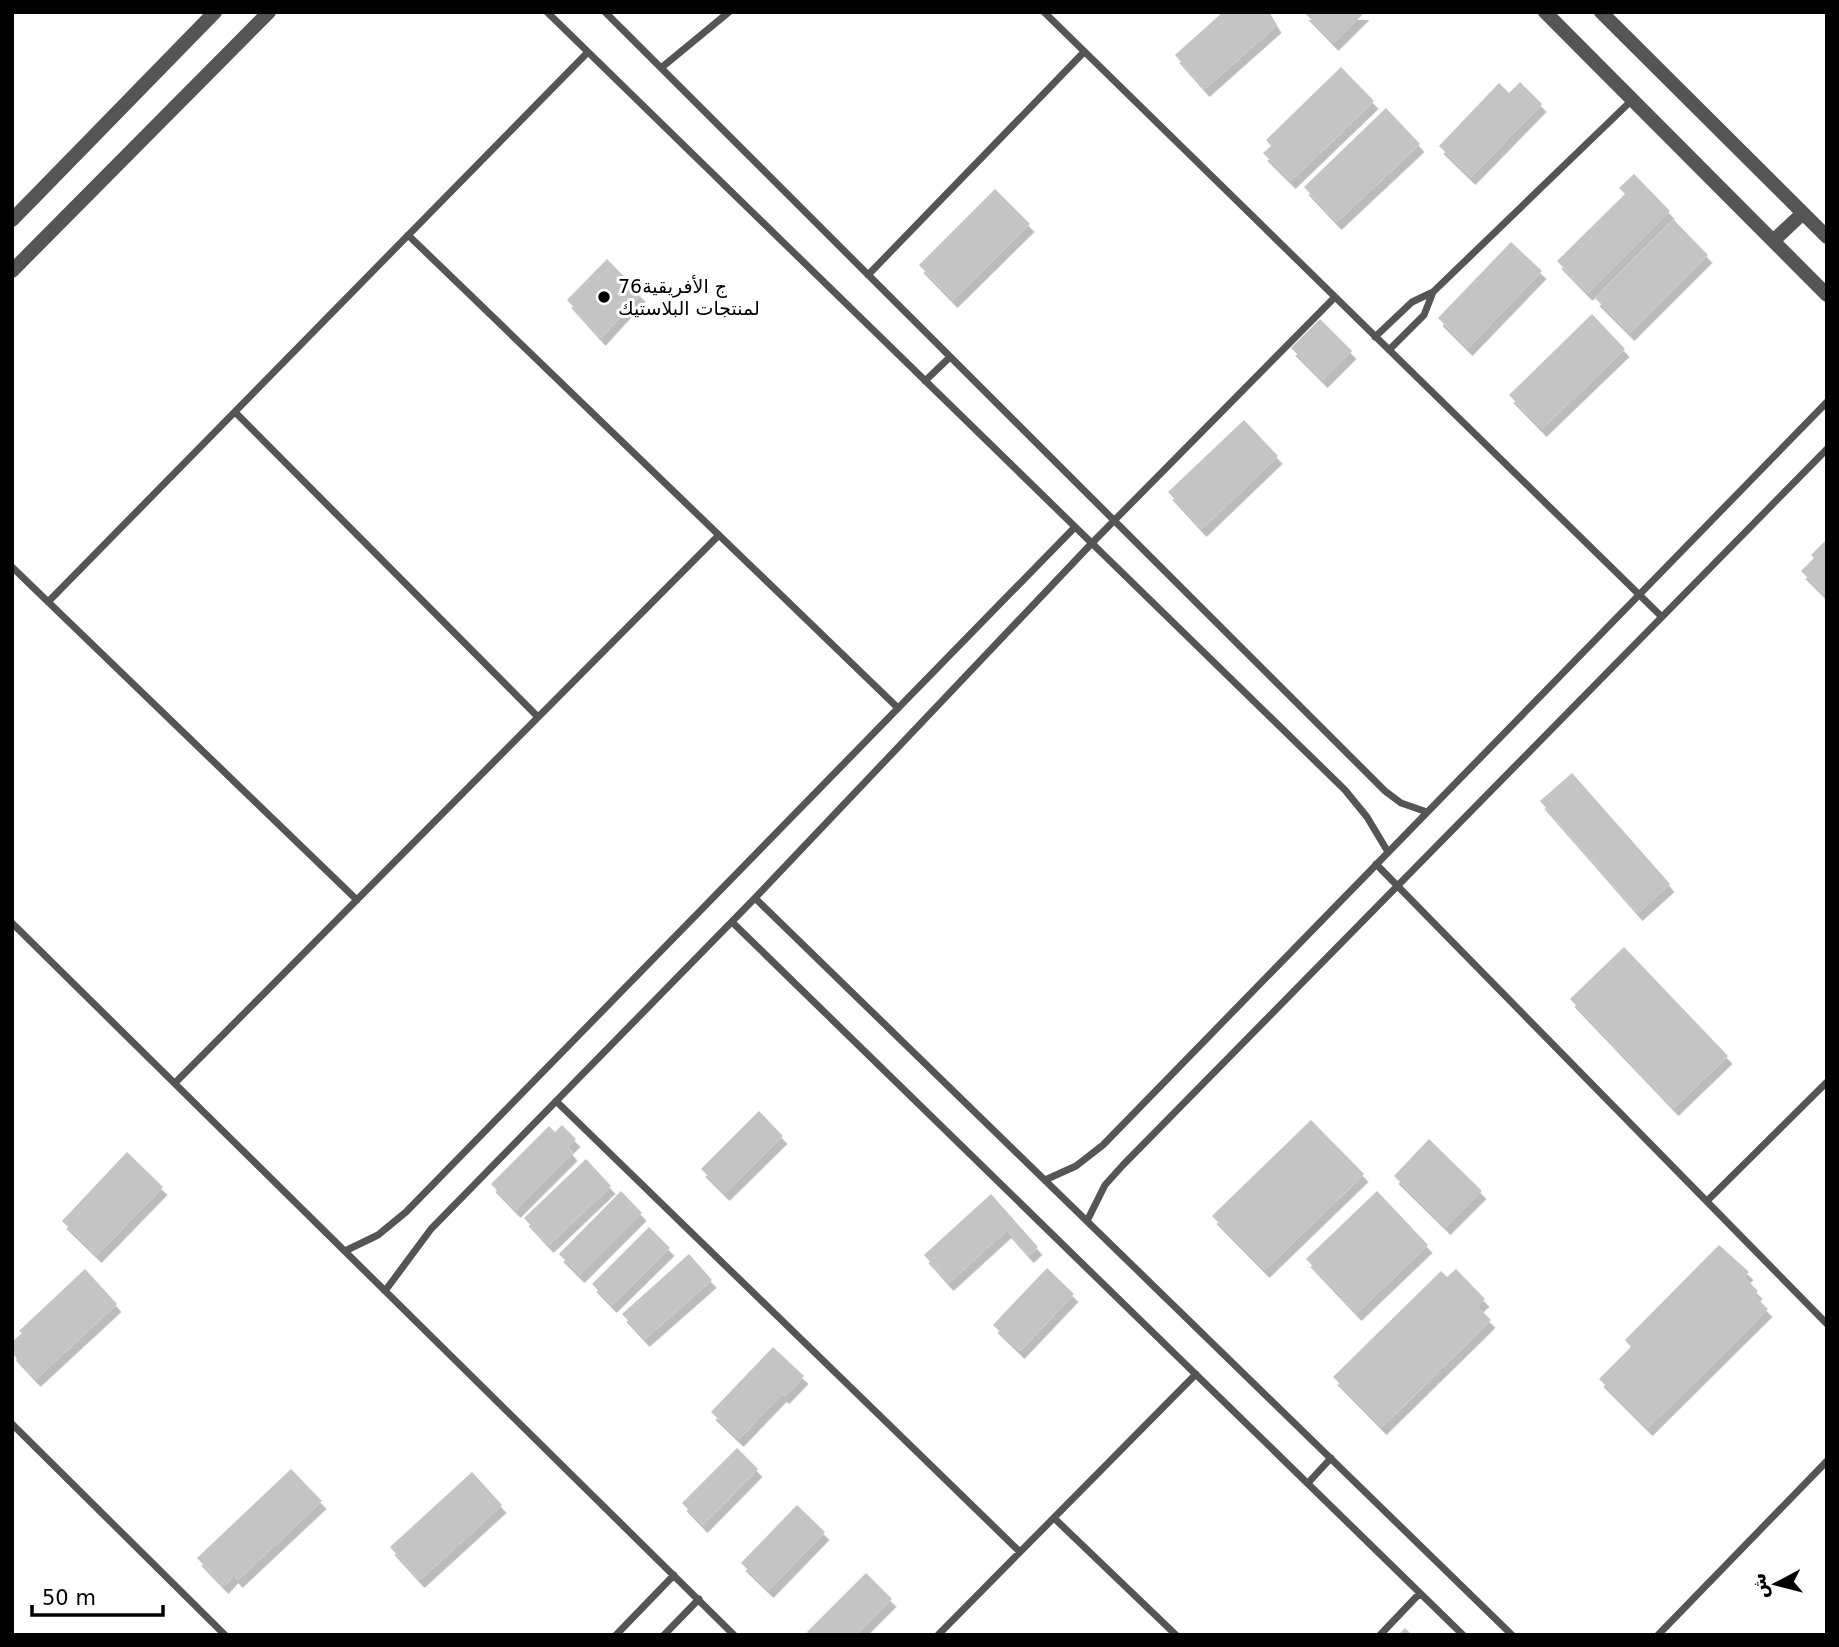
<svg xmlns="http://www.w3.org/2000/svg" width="1839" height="1647" viewBox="0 0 1839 1647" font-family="'DejaVu Sans',Vazirmatn,sans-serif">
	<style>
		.building { fill: #c4c4c4; filter: url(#shadow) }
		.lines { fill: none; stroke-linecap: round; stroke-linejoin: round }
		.lane { stroke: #555; stroke-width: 7 }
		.street { stroke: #555; stroke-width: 14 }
		.poi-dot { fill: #000; stroke: #fff; stroke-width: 2.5 }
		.labels { text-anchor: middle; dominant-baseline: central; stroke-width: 6; stroke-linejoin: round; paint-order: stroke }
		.poi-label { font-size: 19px; fill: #000; stroke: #fff; text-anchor: start }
	</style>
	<defs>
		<filter id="shadow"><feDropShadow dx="4.5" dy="8" stdDeviation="0" flood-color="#0004"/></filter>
	</defs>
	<rect width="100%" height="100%" fill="#fff"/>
	<!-- building -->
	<path class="building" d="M1223,12H1269L1277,25L1205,89L1175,55Z
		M1304,12H1365L1334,43Z
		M1341,67L1374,101L1291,181L1263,153L1271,146L1266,140Z
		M1520,82L1542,104L1471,177L1439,146L1499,83L1509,93Z
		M1386,108L1420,144L1337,222L1304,187Z
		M1634,174L1670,211L1588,293L1557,261L1625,194L1619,188Z
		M995,189L1030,224L953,300L919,265Z
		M1673,219L1708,255L1630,333L1595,298Z
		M1511,242L1542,271L1468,348L1438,318Z
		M607,259L641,294L601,338L567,300Z
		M1592,314L1625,349L1542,429L1509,395Z
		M1320,319L1352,351L1323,380L1291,348Z
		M1244,420L1278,456L1202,529L1168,492Z
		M1827,539V597L1801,571L1814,558L1811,555Z
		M1572,773L1670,884L1638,913L1540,801Z
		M1624,947L1728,1056L1674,1108L1570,999Z
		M759,1111L783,1136L725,1193L701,1169Z
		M1311,1120L1364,1174L1265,1270L1212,1216Z
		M562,1125L576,1139L568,1147L573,1153L516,1210L491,1184L549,1126L555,1132Z
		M1429,1139L1482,1191L1446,1227L1394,1176Z
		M127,1152L163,1187L97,1255L62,1221Z
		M586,1159L611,1186L549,1245L524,1218Z
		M621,1191L642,1213L580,1275L559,1254Z
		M1377,1191L1428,1245L1357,1313L1306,1259Z
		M991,1194L1038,1247L1029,1255L1007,1230L949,1283L924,1255Z
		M649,1227L670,1248L612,1305L592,1284Z
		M1719,1245L1749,1272L1744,1277L1758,1291L1754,1295L1768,1309L1648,1428L1599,1379L1631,1347L1625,1340Z
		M689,1254L712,1280L645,1339L622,1314Z
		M1047,1268L1074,1294L1020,1351L993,1325Z
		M85,1269L117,1304L36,1379L12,1353V1342L22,1333L19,1331Z
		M1456,1269L1485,1299L1477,1306L1491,1320L1382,1427L1333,1377L1441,1271L1447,1277Z
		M773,1347L804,1376L785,1396L782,1394L739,1439L711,1412Z
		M737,1448L758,1469L703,1525L682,1503Z
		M291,1469L322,1501L238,1580L234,1575L224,1586L197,1558Z
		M472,1472L502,1505L420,1580L390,1547Z
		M797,1505L825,1532L769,1590L741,1563Z
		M866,1573L892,1599L856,1635H809L807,1632Z
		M1405,1628L1412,1635H1398Z"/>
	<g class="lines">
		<!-- lane -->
		<path class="lane" d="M547,12L1345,790L1367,817L1388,852
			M605,12L1385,791L1401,803L1427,812
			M1044,12L1662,617
			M661,68L729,12
			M408,235L898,708
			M868,275L1084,52
			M1375,337L1412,302L1433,292L1632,100
			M1389,350L1424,315L1433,292
			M925,381L950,357
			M235,412L538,717
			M12,567L357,900
			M48,602L588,52
			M1376,864L1827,1324
			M755,898L1512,1635
			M732,922L1463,1635
			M12,923L734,1635
			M175,1083L719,535
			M556,1101L1020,1552
			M1045,1180L1076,1166L1103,1145L1827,402
			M1707,1201L1827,1082
			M1087,1221L1105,1185L1123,1165L1827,449
			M345,1251L378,1235L406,1212L1075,527
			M385,1291L431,1229L755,898L1092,543L1335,297
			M12,1424L225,1635
			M1308,1483L1331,1458
			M1054,1518L1176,1635
			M616,1635L674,1575
			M664,1635L699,1599
			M938,1635L1196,1374
			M1380,1635L1420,1593
			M1658,1635L1827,1461"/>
		<!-- street -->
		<path class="street" d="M1545,12L1827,295
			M1601,12L1827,237
			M12,220L215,12
			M1773,241L1803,213
			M12,271L269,12"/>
	</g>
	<!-- markers -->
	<circle class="poi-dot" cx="604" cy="297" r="7"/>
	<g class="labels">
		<!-- poi labels -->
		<g class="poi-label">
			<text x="618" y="286">76ج الأفريقية<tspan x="618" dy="22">لمنتجات البلاستيك</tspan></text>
		</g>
	</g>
	<!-- border -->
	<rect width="1839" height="1647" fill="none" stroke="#000000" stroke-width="28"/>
	<!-- north arrow -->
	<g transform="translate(1776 1584) rotate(263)" stroke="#ffffff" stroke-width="5" paint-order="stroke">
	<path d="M0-5L12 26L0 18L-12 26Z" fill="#000000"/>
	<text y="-10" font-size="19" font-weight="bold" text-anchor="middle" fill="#000000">ش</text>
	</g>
	<!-- scale -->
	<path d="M32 1605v10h131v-10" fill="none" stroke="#000000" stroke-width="3.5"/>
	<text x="42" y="1605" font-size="21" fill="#000000" stroke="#ffffff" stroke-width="5" paint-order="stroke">50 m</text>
</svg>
